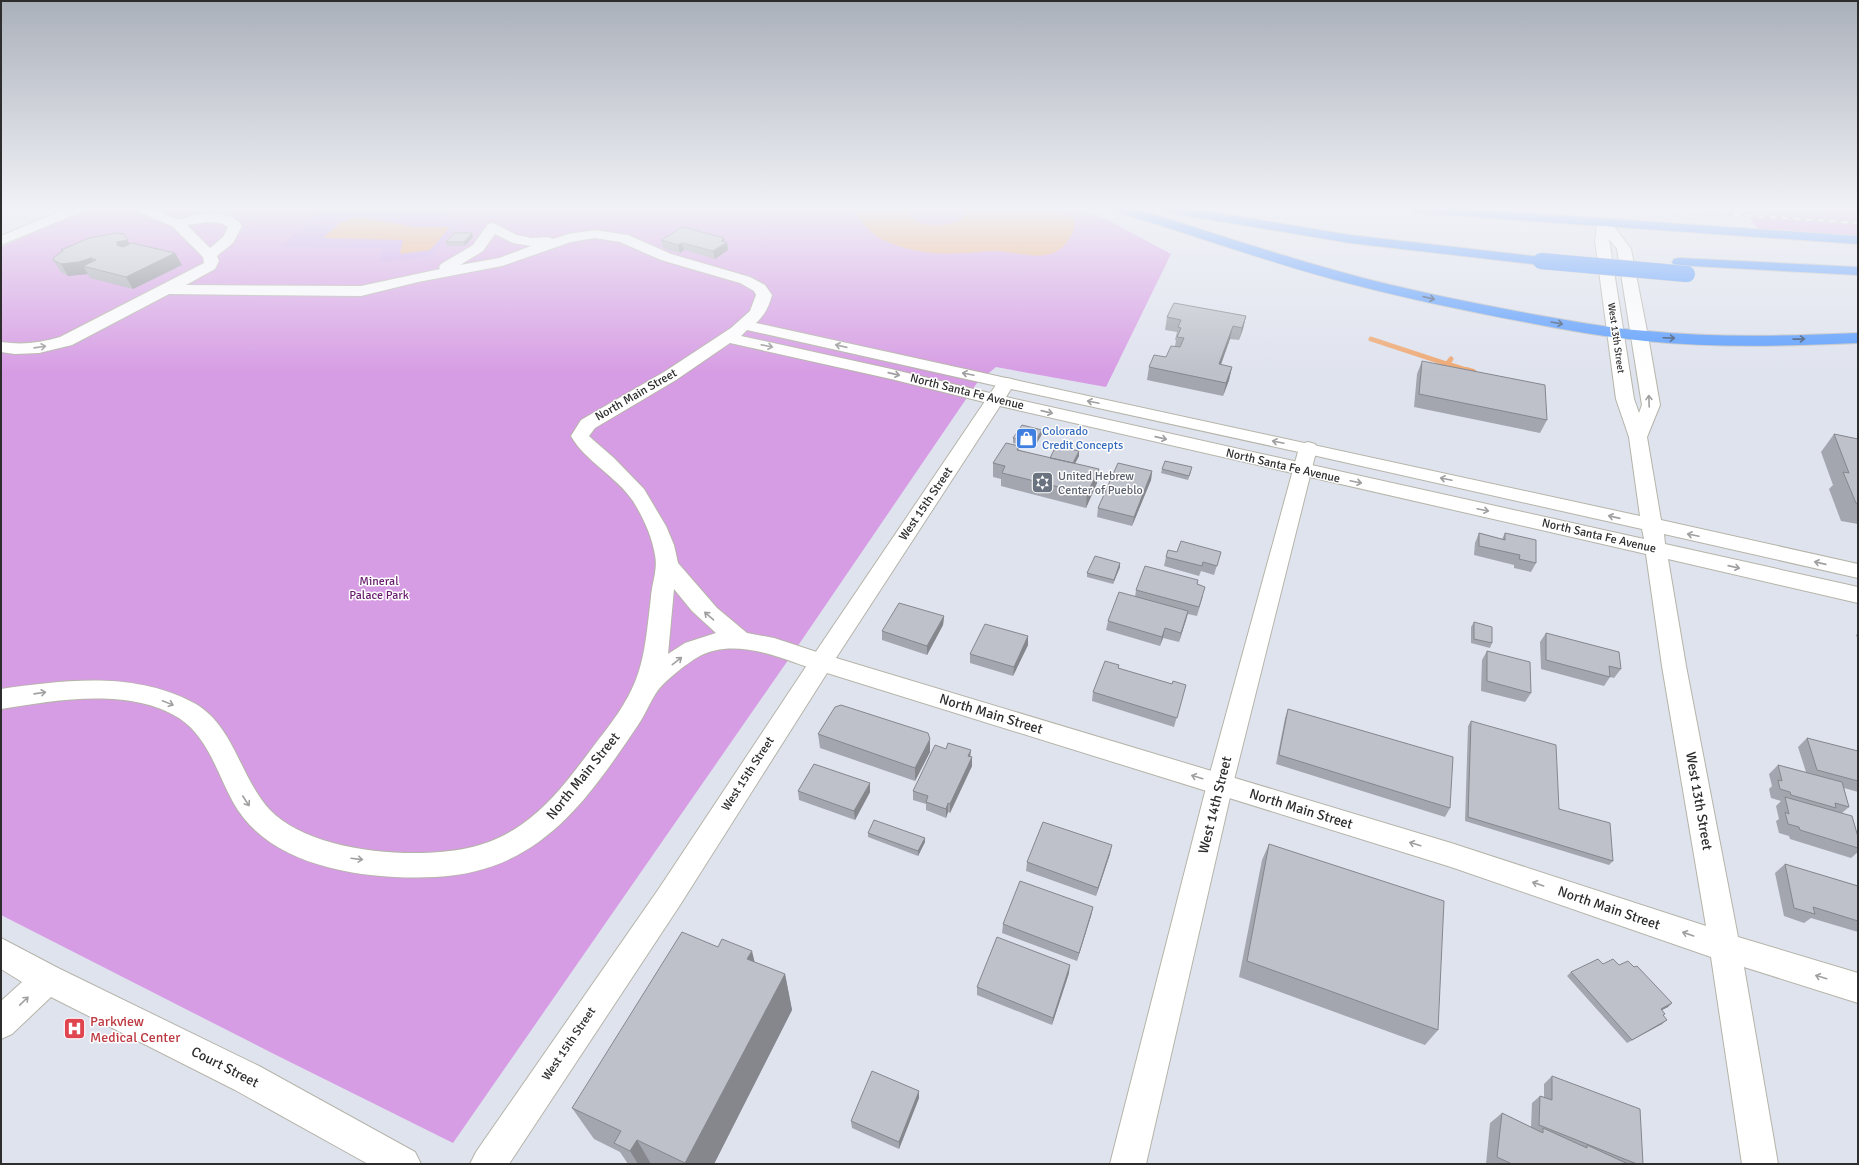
<svg xmlns="http://www.w3.org/2000/svg" width="1859" height="1165" viewBox="0 0 1859 1165" font-family="Signika,sans-serif">
	<style>
		.green { fill: #d79de4 }
		.pitch { fill: #c999eb }
		.water { fill: #eea974 }
		.lines { fill: none; stroke-linecap: round; stroke-linejoin: round }
		.stream-far1 { stroke: #eea974; stroke-width: 5 }
		.stream { stroke: #eea974; stroke-width: 6 }
		.street-casing { stroke: #b5b4a9; stroke-width: 2 }
		.secondary-casing { stroke: #b5b4a9; stroke-width: 2 }
		.highway-casing { stroke: #c4c4c4; stroke-width: 2 }
		.street { fill: #fff; fill-rule: evenodd }
		.secondary { fill: #fff; fill-rule: evenodd }
		.highway { fill: #5b9dfd; fill-rule: evenodd }
		.rail-casing { stroke: #b6b7a2; stroke-width: 3 }
		.rail { stroke: #fff; stroke-width: 2; stroke-dasharray: 6; stroke-linecap: butt }
		.highway-bridge-casing { stroke: #c4c4c4; stroke-width: 17; stroke-linecap: butt }
		.highway-bridge { stroke: #5b9dfd; stroke-width: 16 }
		.wall { fill: #a3a6ae }
		.shaded-wall { fill: #85878d }
		.building { fill: #bec1ca; stroke: #85878d }
		.oneway { stroke: #3d5476 }
		.oneway2 { stroke: #a0a0a0 }
		.labels { text-anchor: middle; dominant-baseline: central; stroke-width: 3; stroke-linejoin: round; paint-order: stroke }
		.far-street-label { font-size: 10px; fill: #2d2d2d; stroke: #fff }
		.street-label { font-size: 12px; fill: #2d2d2d; stroke: #fff }
		.shop-label { font-size: 12px; fill: #366cbe; stroke: #fff; text-anchor: start }
		.worship-label { font-size: 12px; fill: #5b616d; stroke: #fff; text-anchor: start }
		.park-label { font-size: 12px; fill: #671b6b; stroke: #fff }
		.near-street-label { font-size: 14px; fill: #2d2d2d; stroke: #fff }
		.near-health-label { font-size: 14px; fill: #be3a42; stroke: #fff; text-anchor: start }
	</style>
	<rect width="100%" height="100%" fill="#dfe3ee"/>
	<!-- green -->
	<path class="green" d="M89,209H1081L1108,220L1171,254L1106,387L996,367L977,383L793,653L453,1143L270,1052L1,915V247Z
		M1858,209V236L1759,229L1743,210Z"/>
	<!-- pitch -->
	<path class="pitch" d="M322,209H395L411,212L416,209H449L440,218L463,219L431,256L380,262L383,248L280,247Z"/>
	<!-- water -->
	<path class="water" d="M852,209H911L909,213C915,230 955,228 965,215L963,209H1047L1073,216C1076,225 1074,232 1069,239C1052,267 1020,251 994,251C983,251 972,253 961,253C933,255 907,251 881,239C868,232 861,219 852,209Z
		M356,218H367L415,227H450L430,250L400,254L403,240L323,238L341,222Z"/>
	<g class="lines">
		<!-- stream-far1 -->
		<path class="stream-far1" d="M1371,339L1447,364L1451,359
			M1447,364L1469,371"/>
		<!-- stream -->
		<path class="stream" d="M1466,370L1473,372"/>
		<defs>
			<path id="street" d="M65,209H83L81,212L1,245V236Z
				M137,209C158,206 162,216 178,219C182,219 187,217 191,216C208,213 231,210 242,226L233,243L217,256L219,261L215,269L186,285L361,286L440,269L439,267L441,264L473,245L488,224L493,223L517,235L532,238L547,237L553,239L568,234L595,230L628,235L671,254L750,277L765,285L772,295C769,306 765,315 756,323L1006,378L1012,379L1015,383L1012,387L1006,388L747,330L741,336L891,369L1002,396L1005,400L1002,404L996,405L891,379L730,343L676,380L595,428L589,436L591,438L614,458L644,489L666,526L674,545L678,563L717,608L747,633L774,638L829,656L833,662L829,668C817,672 808,667 796,663C766,652 728,640 698,657C686,664 664,681 656,693C649,704 644,717 636,728C584,805 537,872 435,877C366,880 269,868 233,802C217,773 208,737 179,718C130,687 55,700 1,709V689C65,680 134,671 194,703C234,725 240,778 270,810C310,852 413,860 468,848C487,844 505,836 521,825C556,801 580,763 606,730C644,681 644,656 651,597C652,583 658,569 655,555C652,536 643,517 633,501C616,476 585,461 571,436L581,420L664,372L731,328L750,311L756,295L754,291L740,283L661,260L620,242L595,238L571,242L502,266L418,282L361,296L169,294L72,345L39,353L15,354L1,352V342C22,345 40,343 60,337L204,263L203,257L172,226L139,212ZM208,222L221,223L228,227L223,237L210,248L187,225ZM495,234L513,243L531,246L499,258L460,265L483,251ZM674,589L692,611L716,633L685,643L668,654Z
				M1308,442L1315,444L1317,448L1233,784L1146,1164H1110L1207,784L1299,448L1301,444Z
				M1,938L58,968L259,1066L415,1152L421,1164H368L235,1090L51,997L12,1034L1,1039V1001L22,982L1,969Z"/>
			<path id="secondary" d="M1604,219L1609,220L1631,249L1648,336L1660,405L1647,437L1661,520L1858,564V578L1664,534L1665,544L1858,587V603L1668,559L1686,666L1738,937L1858,973V1003L1744,967L1778,1164H1742L1711,957L1451,867L827,673L680,905L509,1164H470L476,1152L660,887L813,656L1000,379L1006,378L1640,516L1629,437L1616,399L1595,241L1597,223L1599,220ZM1609,239L1617,249L1642,405L1639,413L1634,399ZM1011,389L1308,454L1642,529L1644,539L1006,397ZM1000,406L1646,554L1662,666L1706,926L1451,843L836,658Z"/>
			<path id="highway" d="M1116,209H1136C1204,230 1272,253 1341,272C1402,289 1464,301 1526,313C1566,320 1606,328 1647,331C1717,338 1788,336 1858,333V343C1787,346 1716,348 1645,341C1605,337 1565,330 1525,322C1460,310 1396,296 1332,279C1260,259 1189,234 1118,212Z
				M1164,209H1193L1350,235L1541,257L1546,258L1548,261L1546,264L1541,265L1350,243L1171,213L1166,212Z
				M1411,209H1466L1858,236V244L1418,213L1413,212Z
				M1679,258L1858,267V275L1674,265L1672,262L1674,259Z"/>
		</defs>
		<!-- street casing -->
		<use href="#street" class="street-casing"/>
		<!-- secondary casing -->
		<use href="#secondary" class="secondary-casing"/>
		<!-- highway casing -->
		<use href="#highway" class="highway-casing"/>
		<!-- street -->
		<use href="#street" class="street"/>
		<!-- secondary -->
		<use href="#secondary" class="secondary"/>
		<!-- highway -->
		<use href="#highway" class="highway"/>
		<defs>
			<path id="rail" d="M1650,209L1858,223"/>
		</defs>
		<!-- rail casing -->
		<use href="#rail" class="rail-casing"/>
		<!-- rail -->
		<use href="#rail" class="rail"/>
		<defs>
			<path id="highway-bridge" d="M1541,261L1687,274"/>
		</defs>
		<!-- highway-bridge casing -->
		<use href="#highway-bridge" class="highway-bridge-casing"/>
		<!-- highway-bridge -->
		<use href="#highway-bridge" class="highway-bridge"/>
	</g>
	<!-- wall -->
	<path class="wall" d="M472,233L473,237L465,246H447L446,242Z
		M124,234L130,244L175,253L182,265L133,289L90,278L88,274L68,276L61,272L53,260L62,252L61,250Z
		M661,240L725,242H727L728,250L715,259L684,250L680,253L663,248Z
		M1246,316L1243,329L1239,340L1230,339L1221,365L1232,367L1229,380L1223,396L1147,380L1149,367L1166,357L1175,346L1176,340H1175L1177,332L1165,330L1167,317Z
		M1422,361L1547,420L1540,433L1414,407L1417,374Z
		M1042,430V434L1034,448L1013,443V438Z
		M1834,434L1858,439V524L1841,521L1829,489L1833,485L1821,452Z
		M1019,446V450L1050,458L1079,456L1075,464L1097,483L1086,508L1001,486V479L993,477V463Z
		M1162,469L1191,472L1188,480L1161,473Z
		M1152,471L1151,480L1132,526L1097,517L1098,508Z
		M1479,533L1502,539L1505,533L1536,563L1531,572L1514,568V565L1474,555L1475,543Z
		M1177,552H1221L1214,575L1201,571L1199,576L1164,566L1166,557Z
		M1120,563V567L1113,584L1087,577V573Z
		M1136,590L1203,596L1197,616L1188,614L1179,642L1163,638L1160,646L1106,630L1108,621L1135,597Z
		M944,616L943,625L927,655L882,640V631Z
		M1474,622L1492,643L1490,648L1471,643V627Z
		M1546,633L1621,669L1614,678L1610,677L1604,686L1541,669L1540,642Z
		M1858,633V640L1856,635Z
		M1028,636V645L1013,676L970,663V654Z
		M1487,651L1531,693L1525,702L1481,691L1482,660Z
		M1118,668L1172,684L1186,685L1174,727L1092,701L1093,692Z
		M1288,709L1450,808L1445,817L1276,764L1285,718Z
		M1471,721L1613,861L1609,865L1465,821L1468,726Z
		M818,734L930,752L915,781L820,748Z
		M1807,738L1858,751V792L1844,788L1849,807L1842,813L1858,837V852L1851,858L1790,839L1789,836L1779,833L1776,821L1779,819L1776,806L1781,801L1771,798L1769,789L1772,786L1769,774L1778,765L1806,772L1798,747Z
		M946,749L972,757V766L950,813L948,812L946,818L926,810V804L913,800V791Z
		M798,791L870,792L855,820L799,800Z
		M868,833L925,838V842L918,856L868,837Z
		M1269,844L1438,1030L1425,1045L1239,977L1262,860Z
		M1110,854L1096,896L1026,871L1027,862Z
		M1785,864L1858,886V932L1811,918L1804,923L1784,916L1775,873Z
		M1093,907L1091,916L1077,961L1002,933L1003,924Z
		M754,962L785,974L792,1010L714,1164H628L620,1152L594,1139L572,1108Z
		M1603,964L1619,965L1668,1007L1662,1010L1663,1016L1662,1024L1627,1043L1567,976L1571,972Z
		M1069,973L1052,1025L977,995V987Z
		M1552,1076L1643,1164H1486L1490,1123L1502,1113L1531,1127L1532,1103L1540,1096L1544,1097V1084Z
		M919,1098L899,1149L852,1128L851,1121Z"/>
	<!-- shaded-wall -->
	<path class="shaded-wall" d="M472,233L473,237L465,246L464,242Z
		M124,234L134,252L117,245V242Z
		M724,238L725,244L727,242L728,250L715,259L713,251L721,241Z
		M682,243L684,250L680,253L678,245Z
		M175,253L182,265L133,289L126,277Z
		M91,258L97,269L83,266L88,274L68,276L61,264Z
		M1246,316L1243,329L1239,340L1242,328Z
		M1233,326L1230,339L1216,377L1219,364Z
		M1232,367L1229,380L1223,396L1226,383Z
		M1042,430V434L1034,448V443Z
		M1079,451V456L1071,470L1072,466Z
		M1099,469L1097,483L1086,508L1087,494Z
		M1152,471L1151,480L1132,526L1134,517Z
		M1120,563V567L1113,584L1114,580Z
		M1188,611L1186,620L1179,642L1181,633Z
		M944,616L943,625L927,655V646Z
		M1165,628L1163,638L1160,646L1162,637Z
		M1028,636V645L1013,676L1014,667Z
		M930,739V752L915,781V768Z
		M971,750L970,759L968,756Z
		M972,757V766L950,813V804Z
		M870,783V792L855,820L854,811Z
		M948,803V812L946,818V809Z
		M925,838V842L918,856V851Z
		M1112,845L1110,854L1096,896L1098,888Z
		M1093,907L1091,916L1077,961L1079,953Z
		M752,951L761,988L747,959Z
		M1070,965L1069,973L1052,1025L1053,1018Z
		M785,974L792,1010L714,1164H686L685,1163Z
		M1672,1003L1668,1007L1656,1013L1661,1009Z
		M1667,1020L1662,1024L1627,1043L1632,1040Z
		M919,1091V1098L899,1149V1142Z
		M637,1140L651,1164H638L630,1151Z"/>
	<!-- building -->
	<path class="building" d="M683,227L724,238L721,241L727,242L713,251L682,243L678,245L661,240Z
		M116,233L124,234L128,240L117,242V245L123,247L132,243L175,253L126,277L83,266L96,260L91,258L79,262L61,264L53,260L54,257L63,251L61,250L89,238Z
		M454,233H472L464,242H446Z
		M1174,303L1246,316L1242,328L1233,326L1219,364L1232,367L1226,383L1149,367L1154,355L1166,357L1171,346L1180,347L1184,338L1177,337L1181,328L1178,327L1181,320L1167,317Z
		M1422,361L1545,385L1547,420L1419,394Z
		M1022,425L1042,430L1034,443L1013,438Z
		M1834,434L1858,439V504L1856,503L1843,472L1849,473Z
		M1006,443L1019,446L1017,450L1099,469L1087,494L1002,473L1005,466L993,463Z
		M1056,446L1079,451L1073,463L1050,458Z
		M1165,461L1192,467L1189,476L1162,469Z
		M1118,463L1152,471L1134,517L1098,508Z
		M1479,533L1505,540V533L1536,540V563L1519,559L1520,555L1479,546Z
		M1181,541L1221,552L1217,566L1203,562L1202,566L1166,557L1168,550L1177,552Z
		M1095,556L1120,563L1114,580L1087,573Z
		M1145,566L1198,580L1197,584L1205,587L1199,607L1136,590Z
		M1119,592L1188,611L1181,633L1165,628L1162,637L1108,621Z
		M899,603L944,616L927,646L882,631Z
		M1474,622L1492,627V643L1474,639Z
		M985,624L1028,636L1014,667L970,654Z
		M1546,633L1619,652L1621,669L1609,666L1610,677L1546,660Z
		M1487,651L1530,662L1531,693L1487,681Z
		M1105,661L1119,665L1118,668L1172,684L1173,681L1186,685L1177,718L1093,692Z
		M841,705L928,733L930,739L915,768L818,734L835,707Z
		M1288,709L1453,757L1450,808L1279,755Z
		M1471,721L1556,745L1559,809L1610,823L1613,861L1468,817Z
		M1807,738L1858,751V781L1817,770Z
		M948,743L971,750L968,756L972,757L950,804L948,803L946,809L926,802L928,796L913,791L935,745L946,749Z
		M814,764L870,783L854,811L798,791Z
		M1778,765L1842,782L1849,807L1835,803L1836,808L1791,795L1790,792L1780,789L1778,780L1782,781Z
		M1785,797L1852,816L1858,837V848L1800,830L1799,827L1788,824L1785,812L1789,814Z
		M874,820L925,838L918,851L868,833Z
		M1043,822L1112,845L1098,888L1027,862Z
		M1269,844L1444,901L1438,1030L1247,961Z
		M1785,864L1858,886V921L1813,907L1815,914L1794,908Z
		M1020,881L1093,907L1079,953L1003,924Z
		M682,932L718,947L722,939L752,951L747,959L785,974L685,1163L637,1140L630,1151L614,1143L621,1131L572,1108Z
		M997,937L1070,965L1053,1018L977,987Z
		M1598,959L1603,964L1613,959L1619,965L1628,961L1634,967L1637,966L1672,1003L1661,1009L1665,1014L1663,1015L1667,1020L1632,1040L1571,972Z
		M872,1071L919,1091L899,1142L851,1121Z
		M1552,1076L1640,1109L1643,1164H1637L1539,1125L1540,1096L1552,1100Z
		M1502,1113L1543,1133V1128L1587,1148V1145L1628,1164H1512L1497,1157Z"/>
	<!-- one-way arrows -->
	<defs><path id="oneway-shaft" d="M-6 0H5M1.5-3L5.5 0L1.5 3" fill="none" stroke-width="1.6" stroke-linecap="round" stroke-linejoin="round"/></defs>
	<g class="oneway">
		<use href="#oneway-shaft" transform="translate(1429 298) rotate(13)"/>
		<use href="#oneway-shaft" transform="translate(1557 323) rotate(10)"/>
		<use href="#oneway-shaft" transform="translate(1669 338) rotate(2)"/>
		<use href="#oneway-shaft" transform="translate(1799 339) rotate(-1)"/>
	</g>
	<g class="oneway2">
		<use href="#oneway-shaft" transform="translate(767 346) rotate(12)"/>
		<use href="#oneway-shaft" transform="translate(841 346) rotate(-167)"/>
		<use href="#oneway-shaft" transform="translate(40 347) rotate(-8)"/>
		<use href="#oneway-shaft" transform="translate(894 374) rotate(13)"/>
		<use href="#oneway-shaft" transform="translate(968 374) rotate(-168)"/>
		<use href="#oneway-shaft" transform="translate(1649 401) rotate(-92)"/>
		<use href="#oneway-shaft" transform="translate(1093 402) rotate(-168)"/>
		<use href="#oneway-shaft" transform="translate(1047 412) rotate(13)"/>
		<use href="#oneway-shaft" transform="translate(1161 438) rotate(13)"/>
		<use href="#oneway-shaft" transform="translate(1278 442) rotate(-168)"/>
		<use href="#oneway-shaft" transform="translate(1446 479) rotate(-168)"/>
		<use href="#oneway-shaft" transform="translate(1356 482) rotate(12)"/>
		<use href="#oneway-shaft" transform="translate(1483 510) rotate(12)"/>
		<use href="#oneway-shaft" transform="translate(1614 517) rotate(-167)"/>
		<use href="#oneway-shaft" transform="translate(1693 535) rotate(-168)"/>
		<use href="#oneway-shaft" transform="translate(1820 563) rotate(-167)"/>
		<use href="#oneway-shaft" transform="translate(1734 567) rotate(13)"/>
		<use href="#oneway-shaft" transform="translate(709 616) rotate(-139)"/>
		<use href="#oneway-shaft" transform="translate(677 661) rotate(-38)"/>
		<use href="#oneway-shaft" transform="translate(40 693) rotate(-8)"/>
		<use href="#oneway-shaft" transform="translate(168 703) rotate(22)"/>
		<use href="#oneway-shaft" transform="translate(1197 777) rotate(-163)"/>
		<use href="#oneway-shaft" transform="translate(246 801) rotate(57)"/>
		<use href="#oneway-shaft" transform="translate(1415 844) rotate(-163)"/>
		<use href="#oneway-shaft" transform="translate(357 859) rotate(7)"/>
		<use href="#oneway-shaft" transform="translate(1538 884) rotate(-161)"/>
		<use href="#oneway-shaft" transform="translate(1688 934) rotate(-161)"/>
		<use href="#oneway-shaft" transform="translate(1821 977) rotate(-163)"/>
		<use href="#oneway-shaft" transform="translate(24 1001) rotate(-44)"/>
	</g>
	<!-- sky -->
	<linearGradient id="sky" x2="0" y2="1"><stop stop-color="#aab0ba"/><stop offset="0.56" stop-color="#f1f2f7"/><stop offset="1" stop-color="#f1f2f7" stop-opacity="0"/></linearGradient>
	<rect width="1859" height="372" fill="url(#sky)"/>
	<!-- icons -->
	<defs>
		<symbol id="shop-square" viewBox="-11 -11 22 22"><rect x="-9" y="-9" width="18" height="18" rx="4" fill="#3f7fe0" stroke="#fff"/><path d="M-5-2.5h2.3a2.7 3.5 0 0 1 5.4 0H5L5.5 6h-11ZM-1.5-2.5h3a1.5 2.3 0 0 0-3 0Z" fill="#fff"/></symbol>
		<symbol id="synagogue-square" viewBox="-11 -11 22 22"><rect x="-9" y="-9" width="18" height="18" rx="4" fill="#6b7280" stroke="#fff"/><path d="M0-6.5L5.6 3.2H-5.6ZM0 6.5L5.6-3.2H-5.6Z" fill="#fff"/></symbol>
		<symbol id="hospital-square" viewBox="-11 -11 22 22"><rect x="-9" y="-9" width="18" height="18" rx="4" fill="#e0444e" stroke="#fff"/><path d="M-5-5h3v3.5h4V-5h3V5h-3V1.5h-4V5h-3Z" fill="#fff"/></symbol>
	</defs>
	<g fill-rule="evenodd">
		<use href="#shop-square" x="1014" y="426" width="25" height="25"/>
		<use href="#synagogue-square" x="1030" y="470" width="25" height="25"/>
		<use href="#hospital-square" x="62" y="1016" width="25" height="25"/>
	</g>
	<g class="labels">
		<!-- far-street labels -->
		<g class="far-street-label">
			<text transform="translate(1616 338) rotate(82)">West 13th Street</text>
		</g>
		<!-- street labels -->
		<g class="street-label">
			<text transform="translate(967 392) rotate(14)">North Santa Fe Avenue</text>
			<text transform="translate(636 395) rotate(-30)">North Main Street</text>
			<text transform="translate(1283 466) rotate(13)">North Santa Fe Avenue</text>
			<text transform="translate(926 504) rotate(-56)">West 15th Street</text>
			<text transform="translate(1599 536) rotate(13)">North Santa Fe Avenue</text>
			<text transform="translate(748 774) rotate(-57)">West 15th Street</text>
			<text transform="translate(569 1044) rotate(-56)">West 15th Street</text>
		</g>
		<!-- shop labels -->
		<g class="shop-label">
			<text x="1042" y="431">Colorado<tspan x="1042" dy="14">Credit Concepts</tspan></text>
		</g>
		<!-- worship labels -->
		<g class="worship-label">
			<text x="1058" y="476">United Hebrew<tspan x="1058" dy="14">Center of Pueblo</tspan></text>
		</g>
		<!-- park labels -->
		<g class="park-label">
			<text x="379" y="581">Mineral<tspan x="379" dy="14">Palace Park</tspan></text>
		</g>
		<!-- near-street labels -->
		<g class="near-street-label">
			<text transform="translate(991 714) rotate(17)">North Main Street</text>
			<text transform="translate(583 776) rotate(-51)">North Main Street</text>
			<text transform="translate(1699 801) rotate(80)">West 13th Street</text>
			<text transform="translate(1215 805) rotate(-76)">West 14th Street</text>
			<text transform="translate(1301 809) rotate(17)">North Main Street</text>
			<text transform="translate(1609 908) rotate(19)">North Main Street</text>
			<text transform="translate(225 1067) rotate(27)">Court Street</text>
		</g>
		<!-- near-health labels -->
		<g class="near-health-label">
			<text x="90" y="1021">Parkview<tspan x="90" dy="16">Medical Center</tspan></text>
		</g>
	</g>
	<!-- border -->
	<rect width="1859" height="1165" fill="none" stroke="#2d2d2d" stroke-width="4"/>
</svg>
